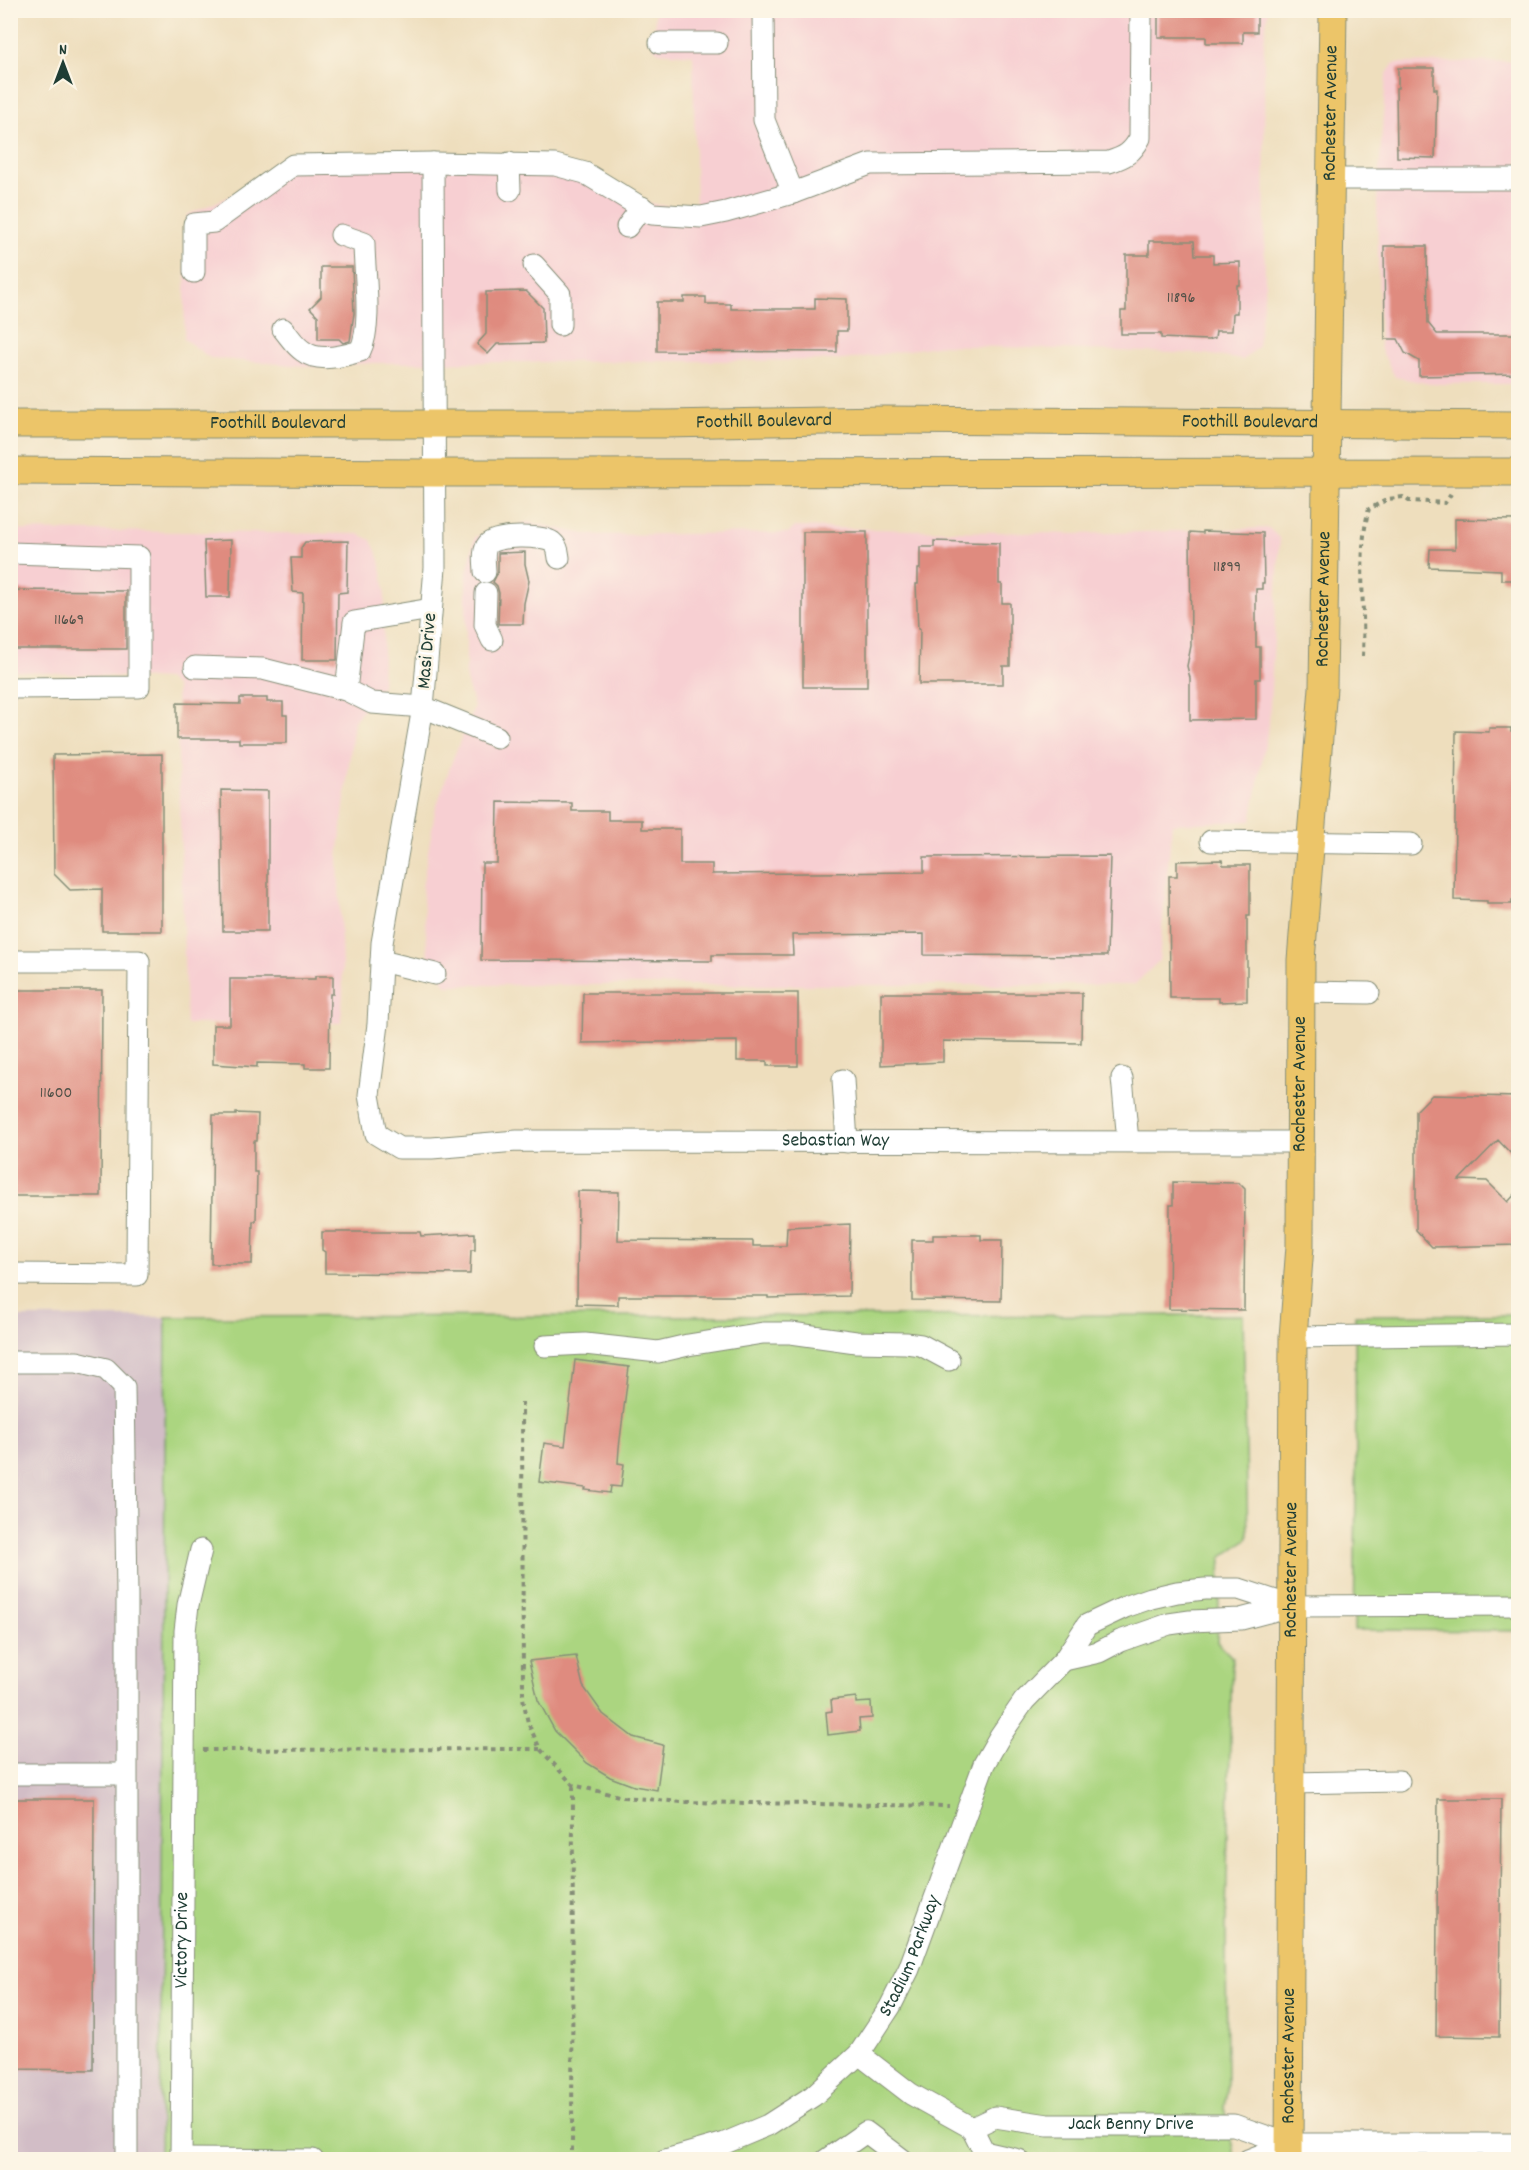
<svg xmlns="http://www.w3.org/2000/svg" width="1529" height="2170" viewBox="0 0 1529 2170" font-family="Dekko,sans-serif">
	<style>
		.built { fill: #f7cfd2 }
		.industrial { fill: #d2bdc6 }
		.green { fill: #abd580; stroke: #65895a; stroke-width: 1.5 }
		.building { fill: #df8b7f }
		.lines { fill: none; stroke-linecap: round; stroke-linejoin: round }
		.minor-casing { stroke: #868e78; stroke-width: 23 }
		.major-casing { stroke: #868e78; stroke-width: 29 }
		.path { stroke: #868e78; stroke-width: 4; stroke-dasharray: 4.5 4.5; stroke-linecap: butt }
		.minor { stroke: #fff; stroke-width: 21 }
		.major { stroke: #ecc569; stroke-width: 27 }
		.labels { text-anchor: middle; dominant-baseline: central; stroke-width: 5; stroke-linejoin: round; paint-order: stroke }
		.number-label { font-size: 16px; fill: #4f5047 }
		.street-label { font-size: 20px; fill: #1f3d34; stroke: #fcf5e5 }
	</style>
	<rect width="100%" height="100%" fill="#fcf5e5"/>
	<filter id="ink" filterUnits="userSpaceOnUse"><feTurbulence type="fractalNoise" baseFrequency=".0167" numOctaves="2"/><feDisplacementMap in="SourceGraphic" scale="12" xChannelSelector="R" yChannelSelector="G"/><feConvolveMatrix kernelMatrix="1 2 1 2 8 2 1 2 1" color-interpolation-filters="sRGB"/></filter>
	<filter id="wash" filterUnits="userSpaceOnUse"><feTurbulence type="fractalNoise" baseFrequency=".008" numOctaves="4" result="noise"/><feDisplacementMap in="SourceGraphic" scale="24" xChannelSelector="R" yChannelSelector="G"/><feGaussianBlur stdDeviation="1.35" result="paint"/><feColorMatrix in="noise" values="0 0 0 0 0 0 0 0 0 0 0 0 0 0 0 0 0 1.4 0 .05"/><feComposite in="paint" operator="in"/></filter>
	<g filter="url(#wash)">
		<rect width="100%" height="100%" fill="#eedebd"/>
		<!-- built -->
		<path class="built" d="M655,11H1268L1264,43L1265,288L1258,347L1243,360L1205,354L942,345L844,360L373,363L314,367L210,358L184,339L187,215L235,194L279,163L541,155L642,201L658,205L696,209L693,55L658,52L654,48Z
			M1518,61V384H1430L1395,377L1380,348L1377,200L1386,75L1394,63Z
			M528,522L589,535L789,533L794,527L1075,534L1269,528L1280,539L1269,723L1251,821L1172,824L1159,961L1134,985H446L428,955L422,887L435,811L452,761L474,707L466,680V577L475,537Z
			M11,530L359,534L371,540L380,560L385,591L382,685L354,721L338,858L343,992L341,1023L186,1024L176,687L167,679L11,671Z"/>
		<!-- industrial -->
		<path class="industrial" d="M10,1317H166L159,2159H11Z"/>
		<!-- green -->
		<path class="green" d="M1243,1315L1248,1538L1221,1558L1217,1642L1232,1657L1226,1918L1227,2092L1224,2107L1235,2159L160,2160L166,1317Z
			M1355,1315H1518V1631L1354,1630L1356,1489Z"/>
		<g id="blocks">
			<!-- building -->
			<path class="building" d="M1158,10H1257V32H1243V43H1206V37H1158Z
				M1398,68H1434V89H1437L1435,158L1397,157L1396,88H1398Z
				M1149,241H1194L1195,255H1213V263L1240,262V285H1237V313H1233L1232,331H1216L1215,338L1208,340L1161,338V334H1121V311H1126V255H1149Z
				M1384,246H1427L1428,323L1437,334H1518V374L1419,376V361L1405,353L1398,339H1385Z
				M321,267H352L354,313L350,341L343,343L339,339H318V316L310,308L321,297Z
				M526,291L543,308L544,343L497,344L488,354L477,344L486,334V292Z
				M684,297H706V304H731V309H815V298L847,299V331H837V352L657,351V302H684Z
				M1455,519L1515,520L1514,564H1518V580H1501V570L1429,567L1430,549H1455Z
				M1203,531L1263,533L1264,583H1262V589H1256V647H1260V679H1256V719L1190,720V678L1187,666L1191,646L1190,532L1203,533Z
				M803,532H867V687H803Z
				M231,540L230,597H206L204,541Z
				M348,541L347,592L338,593L337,660H302L303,593L293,592L291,558H301V548L305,542Z
				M934,541L999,543V584H1002V603H1010V666H1003V684H919L920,629H918L916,584H918V569H920V547H934Z
				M525,552V564L529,581L524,603L523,624H498L499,593L497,586L493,582L498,572V553Z
				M10,590L126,591V649H10Z
				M240,698H267V702H283V715H287V743H239V739H177V703L240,704Z
				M1489,728H1511V732H1518V900H1512V904H1487V901L1454,900L1456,731L1489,732Z
				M162,754V931H102V889L70,890L54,874L53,755Z
				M221,790L268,791V931H223Z
				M498,802L572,803V811H608V820H642V829H680V864H712V874L924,872V857L1110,856L1107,956L924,955V934L792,935L793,955H712V961L481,960L482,863H497Z
				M1222,860L1223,865H1250V916H1247V1001L1219,1002V998H1170L1169,876H1177V861Z
				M315,976H333V994H330L329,1068H305V1064L257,1063V1067L213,1064V1025H230V979H315Z
				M10,990H102L101,1196H10Z
				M583,993H798V1066H767V1061H737V1041L582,1043Z
				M881,993H1082L1081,1043L943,1041V1062L881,1065Z
				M1432,1095L1518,1097V1161L1498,1140L1459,1180L1487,1181L1508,1202L1518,1191V1245L1432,1247L1416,1230V1111Z
				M236,1113L258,1114L257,1141H254V1172H257L256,1221H253L252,1264H211L213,1115H236Z
				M1173,1182L1239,1183L1245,1189L1244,1310L1169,1309L1170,1205H1173Z
				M578,1191L619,1192L618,1240L753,1241V1246H786L787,1227L850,1224L849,1296L768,1298V1296H618V1305L577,1304Z
				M322,1232H420L421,1236L475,1233V1250H471L470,1274L325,1273V1252L322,1250Z
				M933,1235H981V1240H1002L1001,1301L912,1300V1240H933Z
				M575,1360L629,1367L619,1448L618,1463L624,1464L621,1487L611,1486L610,1493L585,1490L586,1488L539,1482L544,1443L565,1446Z
				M576,1656L583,1686L603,1714L633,1737L663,1745L657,1790L634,1786L610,1777L587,1763L555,1731L538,1700L529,1661Z
				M856,1697V1703L871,1702L872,1718L859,1719L860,1731L828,1735L826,1712L832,1711L831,1700Z
				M10,1799H94L93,2070L10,2069Z
				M1438,1799H1501L1499,2037L1436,2036Z"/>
		</g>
	</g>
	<g filter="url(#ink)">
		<use href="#blocks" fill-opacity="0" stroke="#868e78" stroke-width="1.5"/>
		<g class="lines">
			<defs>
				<g id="minor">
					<path d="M763,10L764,120L793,193"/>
					<path d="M660,43H717"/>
					<path id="s1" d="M433,163L435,568L423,707L382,943L378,1024L369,1095L376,1134L399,1148H432L517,1141L1300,1142"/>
					<path d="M509,163L510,190"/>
					<path d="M1330,179H1518"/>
					<path d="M627,227L642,207"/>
					<path d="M534,265L560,294V325"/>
					<path d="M194,272V224L214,222L293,165L433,163L555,165L585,173L652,214L701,217L726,212L793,193L870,164L1109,162C1125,157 1132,153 1140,138L1141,10"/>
					<path d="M283,329C289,336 295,346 303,351C318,363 344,356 360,351C373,325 364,273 364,243L341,235"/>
					<path d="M10,553L139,557V687L10,688"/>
					<path d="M485,572C485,564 482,551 488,544C496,535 542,535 552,542C558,547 558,551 559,558"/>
					<path d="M486,593L485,625L492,640"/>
					<path d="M195,667L263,669L346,690L372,703L423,707L497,737"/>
					<path d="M346,690L354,622L431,609"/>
					<path d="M1211,841L1411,844"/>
					<path d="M10,961H139L137,1275L10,1274"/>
					<path d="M381,961L435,974"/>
					<path d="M1302,992L1369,993"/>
					<path d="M1122,1078L1128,1141"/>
					<path d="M843,1080L847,1142"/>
					<path d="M1293,1337L1518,1334"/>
					<path d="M545,1346L585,1344L658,1352L688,1345L763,1333H791L856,1342L906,1343L921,1345L949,1360"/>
					<path d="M10,1362H77L106,1369L124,1387L127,1595V2160"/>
					<path d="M1064,1660L1099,1652L1120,1641L1169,1624L1190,1621L1241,1619L1291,1606L1518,1605"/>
					<path d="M10,1774H126"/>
					<path d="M1290,1783L1399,1781"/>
					<path d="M859,2054L911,2094L972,2128L984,2152L1019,2160"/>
					<path id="s2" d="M972,2128L995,2117L1048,2125H1234L1289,2144H1518"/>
					<path d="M181,2159L313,2160"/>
					<path id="s3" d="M181,2160L185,1631L188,1605L201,1550"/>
					<path id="s4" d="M665,2160L725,2143L768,2125L813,2096L859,2054L890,2007L909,1969L984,1764L1000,1736L1024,1701L1064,1660L1087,1625L1125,1607L1151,1598L1177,1592L1205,1589H1239L1291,1606"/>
					<path d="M826,2160L866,2132L903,2160"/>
					<path d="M1248,2160L1289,2144"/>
				</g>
				<g id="major">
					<path id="s5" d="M10,424H666L884,420L1518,425"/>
					<path d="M10,471L434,473L1518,472"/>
					<path id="s6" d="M1289,2160L1293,1337L1300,1246L1301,960L1323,688L1333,10"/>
				</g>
			</defs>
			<!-- minor casing -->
			<use href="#minor" class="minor-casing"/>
			<!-- major casing -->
			<use href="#major" class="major-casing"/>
			<!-- path -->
			<path class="path" d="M1363,656C1365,611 1357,550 1369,509L1388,499L1403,497L1409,501L1445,503L1451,494
				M522,1402L523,1698L528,1723L540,1749L573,1785L623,1797L682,1802L949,1806
				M203,1750L540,1749
				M572,2160L573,1785"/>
			<!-- minor -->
			<use href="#minor" class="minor"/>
			<!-- major -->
			<use href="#major" class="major"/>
		</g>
	</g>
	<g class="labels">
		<!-- number labels -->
		<g class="number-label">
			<text x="1181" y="298">11896</text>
			<text x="1227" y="567">11899</text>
			<text x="69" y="620">11669</text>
			<text x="56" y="1093">11600</text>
		</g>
		<!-- street labels -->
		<g class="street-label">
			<text stroke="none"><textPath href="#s6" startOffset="2048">Rochester Avenue</textPath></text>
			<text stroke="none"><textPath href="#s5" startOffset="754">Foothill Boulevard</textPath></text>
			<text stroke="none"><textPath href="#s5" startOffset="1240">Foothill Boulevard</textPath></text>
			<text stroke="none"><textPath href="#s5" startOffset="268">Foothill Boulevard</textPath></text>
			<text stroke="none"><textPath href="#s6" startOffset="1562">Rochester Avenue</textPath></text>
			<text transform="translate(428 651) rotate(-85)">Masi Drive</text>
			<text stroke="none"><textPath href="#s6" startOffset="1076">Rochester Avenue</textPath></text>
			<text stroke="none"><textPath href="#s1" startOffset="1440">Sebastian Way</textPath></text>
			<text stroke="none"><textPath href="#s6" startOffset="590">Rochester Avenue</textPath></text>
			<text stroke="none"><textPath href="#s3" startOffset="220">Victory Drive</textPath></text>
			<text stroke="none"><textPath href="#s4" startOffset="336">Stadium Parkway</textPath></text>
			<text stroke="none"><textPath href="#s6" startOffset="104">Rochester Avenue</textPath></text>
			<text stroke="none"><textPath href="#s2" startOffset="162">Jack Benny Drive</textPath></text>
		</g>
	</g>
	<!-- margin -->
	<rect width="1529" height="2170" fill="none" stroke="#fcf5e5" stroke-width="36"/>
	<!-- north arrow -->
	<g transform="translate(63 63)" stroke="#fcf5e5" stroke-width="4.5" paint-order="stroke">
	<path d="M0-4.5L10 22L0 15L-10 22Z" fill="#1f3d34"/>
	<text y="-9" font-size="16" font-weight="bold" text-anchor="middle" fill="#1f3d34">N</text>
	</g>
</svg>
